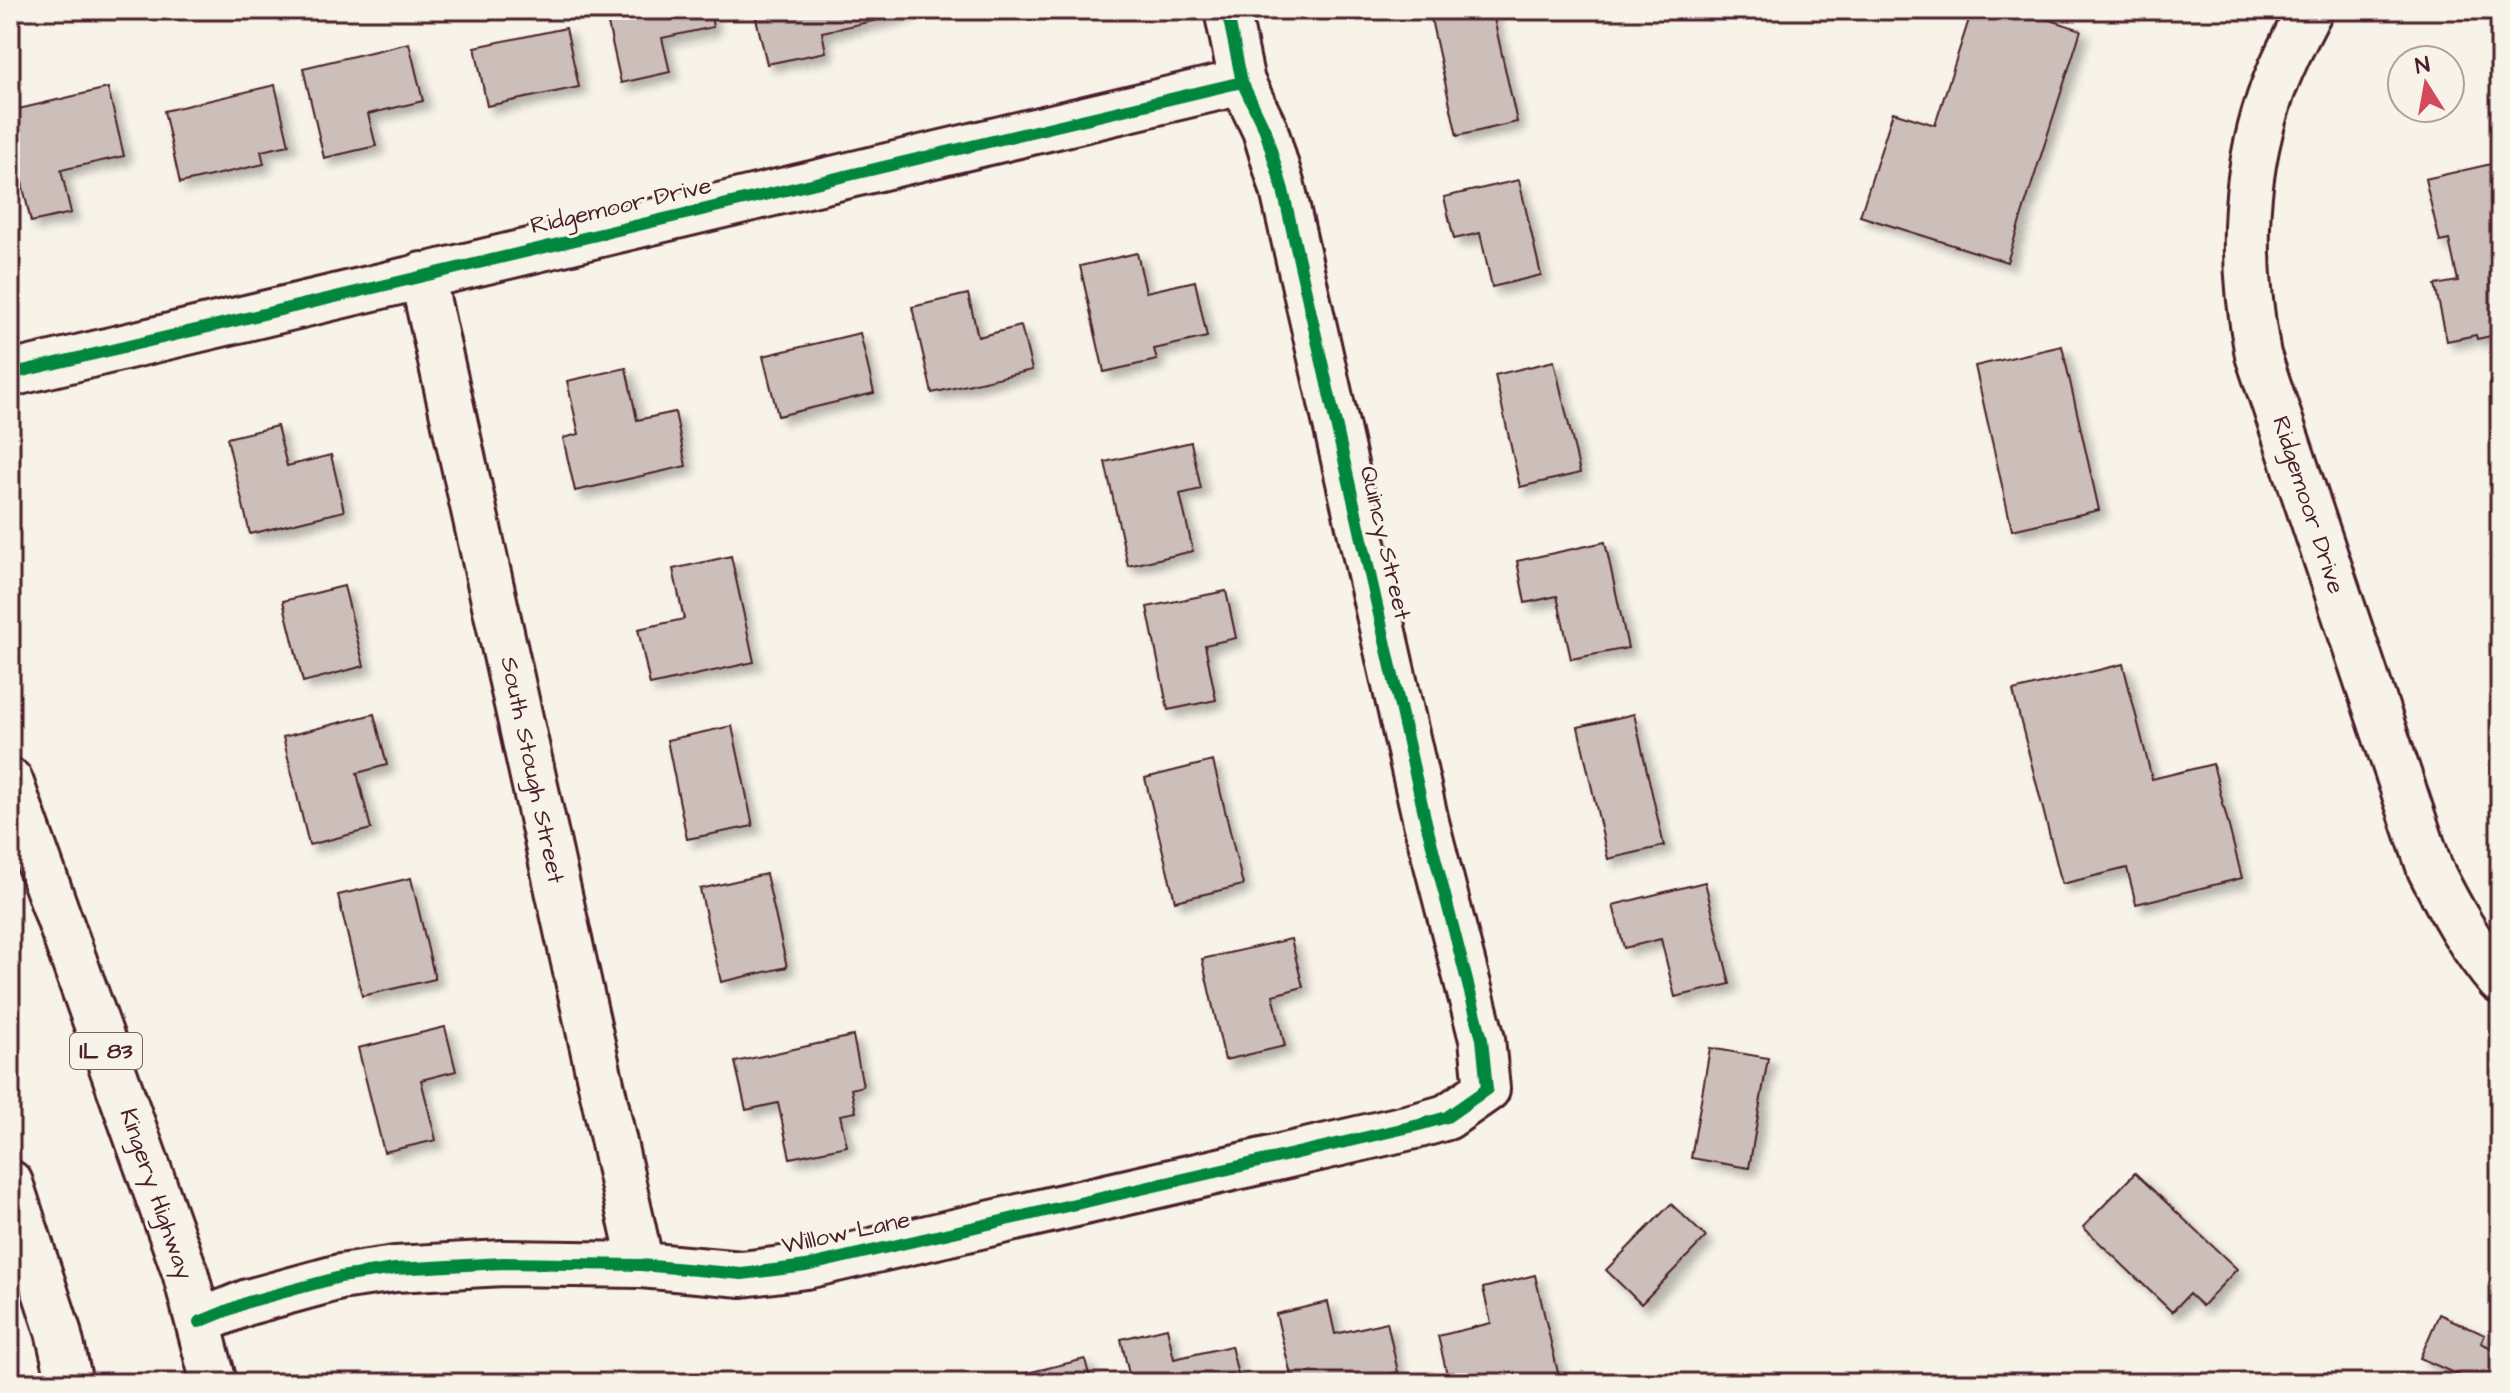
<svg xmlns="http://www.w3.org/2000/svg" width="2510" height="1393" viewBox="0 0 2510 1393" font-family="'Architects Daughter',sans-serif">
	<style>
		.building { fill: #ccbfb9; stroke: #4a1f2b; stroke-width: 2; filter: url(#shadow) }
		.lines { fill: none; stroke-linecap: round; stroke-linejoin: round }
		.minor-casing { stroke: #4a1f2b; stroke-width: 50 }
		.highway-casing { stroke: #4a1f2b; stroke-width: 50 }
		.minor { stroke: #f7f3e8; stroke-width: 44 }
		.highway { stroke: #f7f3e8; stroke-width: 44 }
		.cycleway-casing { stroke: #f7f3e8; stroke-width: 17 }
		.cycleway { stroke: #00873e; stroke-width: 12 }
		.labels { text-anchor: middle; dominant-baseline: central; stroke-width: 6; stroke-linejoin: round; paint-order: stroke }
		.shield { fill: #f7f3e8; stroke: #7e5f64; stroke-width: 2 }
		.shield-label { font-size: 22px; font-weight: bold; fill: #4a1f2b }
		.street-label { font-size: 24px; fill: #4a1f2b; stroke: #f7f3e8 }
	</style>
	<defs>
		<filter id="shadow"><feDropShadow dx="7" dy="7" stdDeviation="4" flood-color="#0004"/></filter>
	</defs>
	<rect width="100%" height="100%" fill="#f7f3e8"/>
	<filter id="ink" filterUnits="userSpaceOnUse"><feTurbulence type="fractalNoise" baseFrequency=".0125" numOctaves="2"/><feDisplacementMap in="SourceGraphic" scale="16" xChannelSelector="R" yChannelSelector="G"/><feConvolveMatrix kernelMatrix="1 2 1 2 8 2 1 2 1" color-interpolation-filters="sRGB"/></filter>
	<g filter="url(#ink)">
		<!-- building -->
		<path class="building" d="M605,10H710L713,27L662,38L670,72L621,83Z
			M754,10H904L905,14L822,32L826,52L767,64Z
			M1429,10H1492L1517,122L1457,136Z
			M1972,10H2019L2081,30L2007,262L1860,216L1893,112L1935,125Z
			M566,28L579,87L487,106L475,47Z
			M409,43L423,101L368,114L376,146L324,158L303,68Z
			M275,85L289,145L261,151L264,164L180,183L164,111Z
			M108,88L124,156L61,170L71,213L31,222L10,130V111Z
			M2500,162V334L2477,339L2476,335L2447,341L2435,285L2458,281L2449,240L2440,242L2425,179Z
			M1519,180L1541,275L1492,287L1480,233L1454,239L1444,197Z
			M1137,253L1146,292L1195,281L1207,337L1154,349L1157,360L1104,372L1080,266Z
			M968,294L978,337L1021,326L1032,370L932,393L912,307Z
			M860,333L874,393L778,416L763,356Z
			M2062,346L2099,510L2012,530L1975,366Z
			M1554,361L1580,473L1520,487L1495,375Z
			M626,368L637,420L675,412L686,466L575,491L563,438L579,434L567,381Z
			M277,426L287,466L331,455L344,511L250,534L227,438Z
			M1191,442L1201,489L1180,494L1193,551L1128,566L1105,462Z
			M1605,542L1628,648L1571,659L1557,596L1525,603L1517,561Z
			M731,556L754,662L650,685L638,629L684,619L673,569Z
			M344,586L364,666L303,682L283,601Z
			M1226,591L1236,638L1205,645L1216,700L1168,710L1147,607Z
			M2123,664L2152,779L2213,764L2242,878L2136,904L2127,868L2062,884L2013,691Z
			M374,714L387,765L357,773L371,829L309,845L283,737Z
			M1634,714L1664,846L1608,859L1578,727Z
			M732,726L753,826L687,839L667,740Z
			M1213,761L1243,885L1175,901L1145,778Z
			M766,874L787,967L721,982L700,889Z
			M411,878L435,979L362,996L338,895Z
			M1705,882L1730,984L1675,997L1661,939L1624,948L1613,905Z
			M1291,939L1303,987L1273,995L1285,1046L1225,1060L1202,959Z
			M445,1027L456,1071L421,1080L436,1140L384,1152L358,1048Z
			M853,1036L863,1086L851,1089L856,1112L840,1115L847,1146L790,1158L778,1103L746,1110L735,1062Z
			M1710,1048L1768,1058L1749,1168L1691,1158Z
			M2135,1173L2237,1269L2202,1306L2189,1294L2172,1312L2083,1227Z
			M1671,1204L1706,1237L1641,1304L1606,1270Z
			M1535,1275L1559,1377L1535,1383H1503L1502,1378L1480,1383H1449L1438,1336L1491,1323L1483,1288Z
			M1328,1302L1335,1334L1387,1322L1398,1372L1353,1383H1293L1276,1314Z
			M2439,1314L2485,1335L2481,1343L2500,1352V1383H2476L2420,1358Z
			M1167,1328L1174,1359L1231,1346L1240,1383H1131L1121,1339Z
			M1085,1359L1091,1383H999L998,1380Z"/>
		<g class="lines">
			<defs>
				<path id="minor" d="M2310,10C2295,39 2279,69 2269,100C2241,184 2242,269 2258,355L2430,869C2450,909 2471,947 2500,981
					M422,275L641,1265
					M10,374L1242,82
					M199,1322L248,1302L340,1277L395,1269L503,1263L641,1265L742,1274L806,1266L1419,1125L1447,1117L1487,1089L1482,1039L1426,822L1283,190L1265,130L1242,82L1227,10"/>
				<path id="highway" d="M10,781L185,1272L214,1383
					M10,1183L58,1331L70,1383"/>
			</defs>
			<!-- minor casing -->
			<use href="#minor" class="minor-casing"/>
			<!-- highway casing -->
			<use href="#highway" class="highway-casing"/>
			<!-- minor -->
			<use href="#minor" class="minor"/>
			<!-- highway -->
			<use href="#highway" class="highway"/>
			<defs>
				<path id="cycleway" d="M10,374L1242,82
					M199,1322L248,1302L340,1277L395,1269L503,1263L641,1265L742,1274L806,1266L1419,1125L1447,1117L1487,1089L1482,1039L1426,822L1283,190L1265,130L1242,82L1227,10"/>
			</defs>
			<!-- cycleway casing -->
			<use href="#cycleway" class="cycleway-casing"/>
			<!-- cycleway -->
			<use href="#cycleway" class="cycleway"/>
		</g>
	</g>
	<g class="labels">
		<!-- shield labels -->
		<rect class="shield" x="70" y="1033" width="72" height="36" rx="6"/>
		<g class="shield-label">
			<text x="106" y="1051">IL 83</text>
		</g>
		<!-- street labels -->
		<g class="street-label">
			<text transform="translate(621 206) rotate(-13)">Ridgemoor Drive</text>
			<text transform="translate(2308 505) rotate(72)">Ridgemoor Drive</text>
			<text transform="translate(1385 543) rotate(77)">Quincy Street</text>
			<text transform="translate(532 770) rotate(78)">South Stough Street</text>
			<text transform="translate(156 1194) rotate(71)">Kingery Highway</text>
			<text transform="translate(846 1233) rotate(-12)">Willow Lane</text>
		</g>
	</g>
	<!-- margin -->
	<rect width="2510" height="1393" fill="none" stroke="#f7f3e8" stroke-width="40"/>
	<rect x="20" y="20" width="2470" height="1353" fill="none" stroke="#4a1f2b" stroke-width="3" filter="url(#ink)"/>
	<!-- north arrow -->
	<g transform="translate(2426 84) rotate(349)"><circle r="38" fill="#f7f3e8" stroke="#b29e9c" stroke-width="2"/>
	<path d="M0-6L14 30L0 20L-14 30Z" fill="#d1495b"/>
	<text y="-12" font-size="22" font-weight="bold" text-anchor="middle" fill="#4a1f2b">N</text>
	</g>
</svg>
